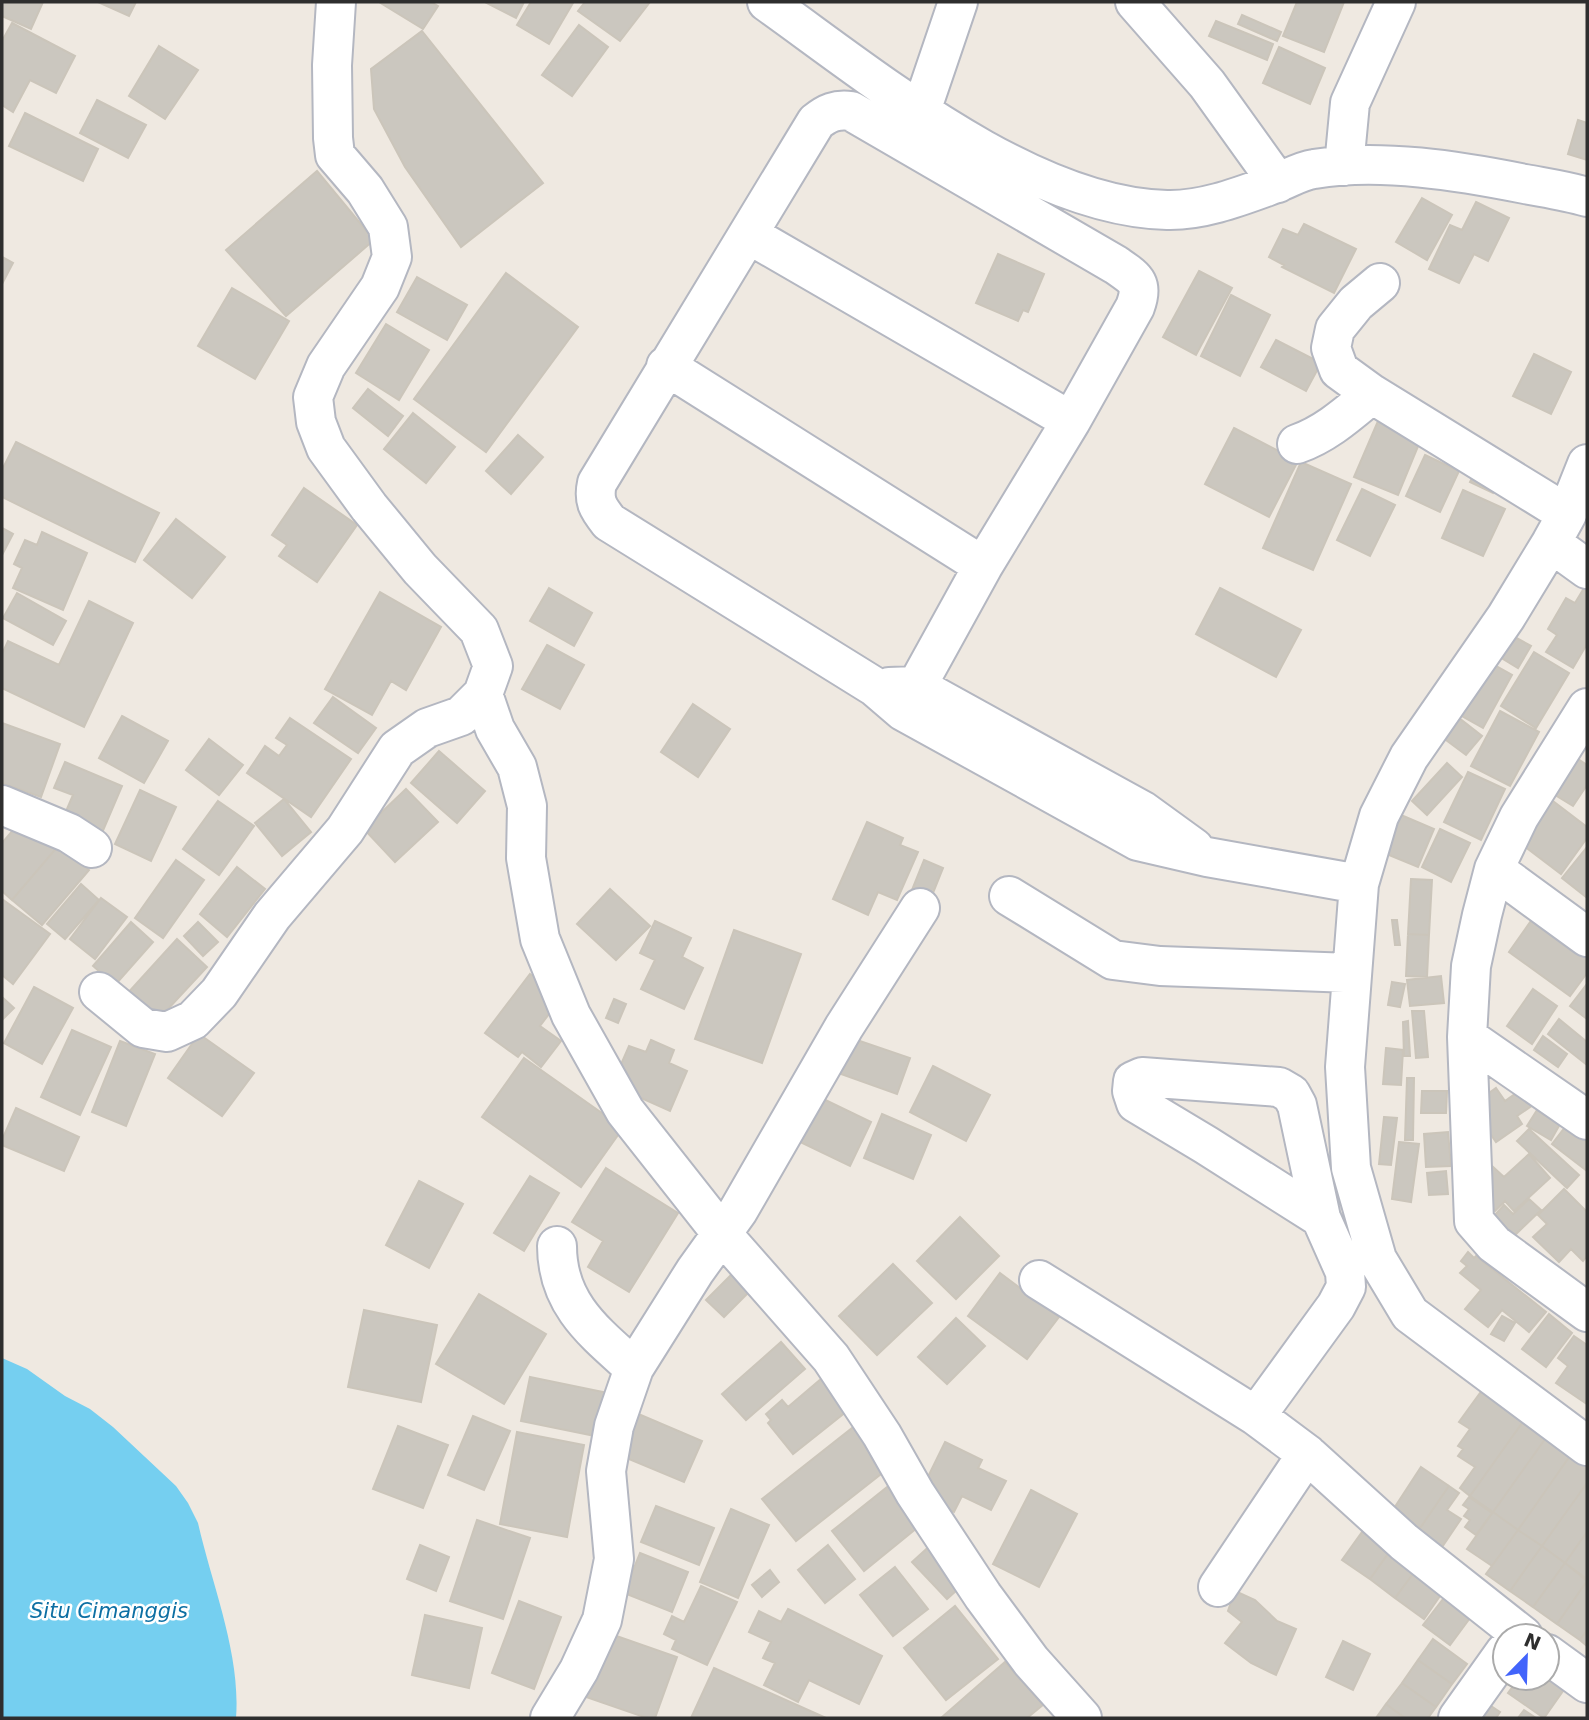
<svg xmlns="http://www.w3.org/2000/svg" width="1589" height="1720" viewBox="0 0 1589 1720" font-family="'DejaVu Sans',sans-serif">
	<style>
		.water { fill: #75cff0 }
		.building { fill: #cbc7bf; stroke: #cbc5ba; stroke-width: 2 }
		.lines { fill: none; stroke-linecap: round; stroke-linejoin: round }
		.minor-casing { stroke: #b4b7c1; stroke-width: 42 }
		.minor { stroke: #fff; stroke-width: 38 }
		.labels { text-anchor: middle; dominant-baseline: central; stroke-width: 5; stroke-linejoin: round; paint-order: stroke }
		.water-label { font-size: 21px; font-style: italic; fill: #0d6fa3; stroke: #fff }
	</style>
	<rect width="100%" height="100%" fill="#efe9e1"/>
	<!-- water -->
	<path class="water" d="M2,1358L27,1369L65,1396L90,1409L113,1427L176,1486L188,1503L198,1523C212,1585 241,1654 236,1718H2Z"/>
	<!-- building -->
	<path class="building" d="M2,2H43L31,29L2,16Z
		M98,2H136L129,16Z
		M379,2H431L438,6L423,29Z
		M485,2H524L516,18Z
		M531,2L573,3L549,44L517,25Z
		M585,2H650L620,41L578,11Z
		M1297,2H1344L1324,52L1283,36Z
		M1242,15L1281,32L1277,41L1238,24Z
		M1216,21L1273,44L1267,60L1209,36Z
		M12,23L75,56L56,93L30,80L13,112L2,105V41Z
		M579,25L608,47L572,96L542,75Z
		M422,31L543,183L461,247L405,167L374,109L371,69Z
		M159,46L198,70L165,119L129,96Z
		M1279,47L1325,68L1310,104L1263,83Z
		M97,100L146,125L128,158L80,133Z
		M25,113L98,149L83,181L9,146Z
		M1578,120L1587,123V160L1568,154Z
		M317,171L374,240L286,316L226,250Z
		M1422,198L1452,215L1427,260L1396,242Z
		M1476,202L1509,218L1488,261L1474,254L1459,283L1429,269L1450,225L1462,230Z
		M1304,224L1356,249L1334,293L1282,267L1284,265L1269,257L1283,229L1298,235Z
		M998,254L1044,274L1028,312L1023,310L1018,321L976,303Z
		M2,257L13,263L2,284Z
		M1199,271L1232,288L1196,355L1163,337Z
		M506,273L578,327L486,452L414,399Z
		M417,277L467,305L447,340L397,312Z
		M232,288L289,321L255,379L198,346Z
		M1231,295L1270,315L1240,376L1201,356Z
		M386,324L429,350L399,400L356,373Z
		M1276,340L1321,363L1306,391L1261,367Z
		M1534,354L1571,372L1551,414L1513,396Z
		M368,389L403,416L388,436L353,408Z
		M413,413L455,447L426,483L384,449Z
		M1378,421L1421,439L1398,495L1354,477Z
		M1234,428L1298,461L1269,517L1205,484Z
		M518,435L543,457L511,494L486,471Z
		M16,442L159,513L135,562L2,497V470Z
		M1425,455L1459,471L1440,512L1406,496Z
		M1301,462L1351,484L1313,570L1263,548Z
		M1478,466L1501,476L1493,493L1470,482Z
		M304,488L357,525L317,582L279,556L287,545L272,535Z
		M1362,489L1395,505L1370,556L1337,540Z
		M1463,490L1505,509L1483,556L1442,538Z
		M176,519L225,557L192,598L144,560Z
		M2,528L13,534L2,555Z
		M42,532L87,553L63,610L13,588L22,568L14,564L25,540L37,545Z
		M549,588L592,613L574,646L530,621Z
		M1220,588L1301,630L1276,677L1196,634Z
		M1584,588L1587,591V644L1573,668L1546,652L1557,635L1548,629L1566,598L1575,603Z
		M380,592L441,627L406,690L391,681L372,715L325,689Z
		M17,593L66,621L53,645L3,618Z
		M89,601L133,623L84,727L2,688V654L8,641L59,665Z
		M1511,635L1531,646L1518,668L1498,656Z
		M547,645L584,665L560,709L522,689Z
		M1534,652L1569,673L1536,728L1501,706Z
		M1482,658L1512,675L1483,728L1453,711Z
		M333,697L376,728L358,753L314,723Z
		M693,704L730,729L698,777L661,752Z
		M1500,711L1539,732L1510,786L1471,766Z
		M1454,714L1482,736L1466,755L1438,734Z
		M122,716L168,741L144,783L99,758Z
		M290,718L351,759L311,817L247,773L265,746L279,756L287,745L276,738Z
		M2,723L60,744L41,797L2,783Z
		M209,739L243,765L219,795L186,770Z
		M439,751L485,791L457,823L411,783Z
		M1578,759L1587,765V785L1573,806L1555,795Z
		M65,762L122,786L99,840L61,823L73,795L54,788Z
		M1447,763L1462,777L1427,815L1412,801Z
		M1468,772L1505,789L1481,840L1444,822Z
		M406,789L438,822L395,862L364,829Z
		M140,790L176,807L151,861L115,844Z
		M1549,798L1587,827V838L1561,874L1516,840Z
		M284,799L311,832L282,856L255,823Z
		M218,801L254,826L219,875L183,849Z
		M1401,815L1434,829L1418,867L1384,853Z
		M23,818L59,845L12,900L2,891V843Z
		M867,822L903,838L900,845L918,852L897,900L878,892L868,915L833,899Z
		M1440,829L1470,843L1451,882L1422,867Z
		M59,845L89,870L42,925L12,900Z
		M1587,847V895L1586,897L1562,878Z
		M176,860L204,880L163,938L135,918Z
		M924,860L943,868L931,898L912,890Z
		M237,867L265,889L227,937L200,914Z
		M1411,879L1432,880L1429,935L1408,934Z
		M81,884L99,900L65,939L47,924Z
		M610,889L650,926L616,960L577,924Z
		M101,898L127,917L95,959L70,939Z
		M2,899L50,934L13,984L2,975Z
		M1538,911L1587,946V973L1570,996L1509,952Z
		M1392,920H1397L1400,945H1395Z
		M655,921L691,938L682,957L703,968L684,1009L641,989L655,960L640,953Z
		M131,922L153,942L115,985L93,966Z
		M198,922L218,942L203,956L184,936Z
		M734,930L801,954L762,1063L695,1039Z
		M1408,934L1429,935L1427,977L1406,976Z
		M177,939L207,967L155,1023L126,995Z
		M530,974L561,998L540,1026L561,1041L541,1067L522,1052L518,1057L485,1033Z
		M1441,976L1444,1003L1410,1006L1407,980Z
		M1392,982L1405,984L1400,1007L1388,1005Z
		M1587,984V1019L1570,1006Z
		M34,987L73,1008L42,1064L4,1043Z
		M1533,989L1557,1006L1532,1044L1507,1026Z
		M2,997L14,1008L2,1020Z
		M614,999L626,1004L618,1023L606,1018Z
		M1412,1011H1424L1428,1057L1416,1058Z
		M1559,1019L1587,1042V1065L1548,1034Z
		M1408,1021L1410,1056H1404L1403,1022Z
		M72,1030L111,1047L80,1115L41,1097Z
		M199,1034L254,1073L222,1116L168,1078Z
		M1543,1036L1567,1054L1558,1067L1534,1050Z
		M851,1038L910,1058L897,1094L838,1073Z
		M651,1040L674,1050L669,1063L687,1071L670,1111L612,1085L629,1046L646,1052Z
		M120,1041L155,1054L126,1126L92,1112Z
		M1386,1048L1403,1050L1401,1085L1383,1084Z
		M524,1058L623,1128L581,1187L482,1117Z
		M933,1066L990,1095L966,1141L910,1112Z
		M1407,1078H1414L1413,1140H1405Z
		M1496,1088L1505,1101L1522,1089L1533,1105L1517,1116L1522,1124L1496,1142L1471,1106Z
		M1422,1091H1447L1446,1113H1421Z
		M815,1095L871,1122L850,1166L794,1139Z
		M16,1108L79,1137L64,1171L2,1145V1140Z
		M1537,1110L1560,1124L1551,1140L1527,1126Z
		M882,1114L931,1135L913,1179L864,1158Z
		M1384,1117L1397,1118L1391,1165L1379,1164Z
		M1566,1126L1587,1142V1171L1552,1144Z
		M1529,1129L1579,1175L1567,1188L1517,1141Z
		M1448,1132L1451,1166L1426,1167L1424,1134Z
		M1399,1142L1419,1144L1411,1202L1392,1199Z
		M1529,1154L1550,1178L1514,1211L1505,1201L1495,1211L1476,1186L1492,1166L1504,1177Z
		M606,1168L678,1213L629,1292L588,1267L603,1241L572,1222Z
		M1446,1171L1448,1194L1429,1195L1427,1173Z
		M530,1176L559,1193L524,1251L494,1233Z
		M419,1181L463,1204L429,1268L386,1245Z
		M1564,1189L1587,1212V1256L1583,1261L1571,1249L1559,1262L1533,1237L1547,1224L1538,1215Z
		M1529,1199L1541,1210L1514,1236L1494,1216L1504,1205L1513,1214Z
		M960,1217L999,1256L956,1299L917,1261Z
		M1468,1252L1474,1258L1476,1256L1546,1312L1529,1332L1502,1310L1488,1327L1465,1309L1481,1290L1460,1273L1467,1266L1461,1261Z
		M893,1264L932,1303L877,1355L839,1316Z
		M733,1273L750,1291L724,1317L706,1300Z
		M1000,1273L1059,1317L1027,1359L968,1316Z
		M479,1294L546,1334L504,1404L436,1364Z
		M364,1310L437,1325L421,1402L348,1387Z
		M1549,1314L1572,1333L1546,1367L1522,1349Z
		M1502,1316L1515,1323L1504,1341L1491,1334Z
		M956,1318L985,1346L947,1384L918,1357Z
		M1574,1336L1587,1345V1404L1556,1383L1568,1366L1558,1358Z
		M781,1342L805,1369L746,1420L722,1394Z
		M530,1377L608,1393L600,1437L521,1421Z
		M821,1379L847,1411L793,1454L768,1423L771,1420L766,1414L782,1400L788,1407Z
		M1483,1389L1525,1419L1470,1496L1460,1488L1475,1467L1458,1456L1463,1449L1458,1446L1470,1429L1459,1422Z
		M629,1410L702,1441L684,1482L612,1452Z
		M473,1416L510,1431L484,1490L448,1475Z
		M1525,1419L1548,1435L1493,1512L1470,1496Z
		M861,1421L895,1463L796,1541L762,1499Z
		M398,1426L448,1445L423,1508L373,1489Z
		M517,1432L584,1445L567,1537L500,1524Z
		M1548,1435L1572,1453L1518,1530L1493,1512Z
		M945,1442L982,1460L978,1468L1006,1481L991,1510L962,1496L954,1512L919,1495Z
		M1572,1453L1587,1463V1483L1542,1546L1518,1530Z
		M1421,1467L1449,1486L1416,1534L1389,1516Z
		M896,1480L928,1519L864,1571L832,1531Z
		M1587,1483V1532L1565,1563L1542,1546Z
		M1449,1486L1459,1493L1447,1510L1461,1519L1440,1550L1416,1534Z
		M1031,1490L1077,1514L1039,1587L993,1564Z
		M1469,1497L1492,1513L1476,1535L1465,1527L1470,1520L1464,1516L1469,1509L1463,1505Z
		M656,1506L714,1528L699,1565L641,1542Z
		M731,1509L769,1525L738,1598L700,1582Z
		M1493,1512L1518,1530L1492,1566L1467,1549Z
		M477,1520L530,1538L503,1619L450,1601Z
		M1367,1525L1395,1544L1370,1579L1342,1560Z
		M1518,1530L1542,1546L1510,1591L1486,1574Z
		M1587,1532V1579L1565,1563Z
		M933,1543L968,1580L947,1599L912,1562Z
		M1395,1544L1421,1563L1395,1598L1370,1579Z
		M420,1545L449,1557L436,1591L407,1579Z
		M828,1545L855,1579L825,1603L798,1570Z
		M1542,1546L1565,1563L1533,1607L1510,1591Z
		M640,1553L688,1572L672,1612L624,1593Z
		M1421,1563L1449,1583L1424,1619L1395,1598Z
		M1565,1563L1587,1581L1557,1624L1533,1607Z
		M895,1567L928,1609L893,1636L860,1595Z
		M770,1570L779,1582L762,1597L752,1585Z
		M1587,1581V1630L1580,1640L1557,1624Z
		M701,1586L737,1602L707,1665L672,1649L676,1640L664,1634L672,1616L684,1622Z
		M1235,1591L1255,1600L1277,1621L1296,1629L1276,1675L1251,1663L1225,1643L1242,1622L1228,1611Z
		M1447,1594L1473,1614L1450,1645L1423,1625Z
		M519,1601L561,1617L534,1689L492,1673Z
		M955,1606L998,1659L946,1700L904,1648Z
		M788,1609L882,1656L859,1704L809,1680L798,1702L764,1685L775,1663L763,1658L771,1642L749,1632L759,1611L781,1622Z
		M425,1615L482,1628L469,1688L412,1675Z
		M1587,1630V1646L1580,1640Z
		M605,1632L677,1657L655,1718H647L583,1696Z
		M1433,1639L1467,1664L1452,1684L1418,1660Z
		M1343,1641L1370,1654L1353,1690L1326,1677Z
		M1418,1660L1452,1684L1436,1707L1402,1683Z
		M1005,1662L1043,1705L1027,1718H941Z
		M1547,1665L1570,1681L1544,1718L1508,1693L1519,1678H1547Z
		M714,1668L826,1718H691Z
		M1402,1683L1436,1707L1428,1718H1405L1386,1704Z
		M1485,1702L1500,1712L1496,1718H1473Z
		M1386,1704L1405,1718H1376Z
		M1524,1710L1536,1718H1518Z"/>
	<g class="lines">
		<defs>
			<path id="minor" d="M767,2C875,79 1030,207 1167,210C1203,211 1241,196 1274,184C1288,179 1300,171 1314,169C1380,158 1460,171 1525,184C1546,188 1567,191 1587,197
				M1135,2L1207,84L1278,183
				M921,111L958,2
				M1344,166L1350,103L1396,2
				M748,234L1071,421
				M1380,283L1356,303L1335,329L1331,348L1339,370L1372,394L1567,514
				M666,366L983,566
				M1297,444C1326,434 1349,413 1372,394
				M1587,464L1567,514L1551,543L1506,617L1409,757L1379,816L1359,884L1345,1067L1351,1168L1377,1259L1410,1314L1587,1446
				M1551,543L1587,569
				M889,687L916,686L1143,811L1194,848
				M483,694L495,729L517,767L527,806L526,858L540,939L571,1015L625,1111L722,1234L831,1358L882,1435L915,1493L983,1596L1031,1661L1082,1718
				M1587,708L1519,817L1494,869L1482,915L1471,966L1467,1037L1474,1221L1494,1244L1587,1312
				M903,711L983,566L1071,421L1135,307C1144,283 1136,279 1116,265L851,111C836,109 827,113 816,122L597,483C593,501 598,508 609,522L875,687L903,711L1138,841L1207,857L1359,884
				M2,805L69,833L92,848
				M1494,869L1587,937
				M1009,896L1113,960L1160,966L1351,973
				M99,992L143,1028L167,1032L193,1020L219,993L272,916L345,830L397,749L427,728L461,716L483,694L493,666L479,630L420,569L369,507L326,448L316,422L313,397L326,366L380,287L392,257L388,227L365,190L335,155L333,138L332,65L336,2
				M1467,1037L1587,1120
				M557,1246C557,1304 594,1332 634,1368
				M1039,1280L1256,1416L1307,1454L1404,1542L1523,1636
				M1256,1416L1336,1306L1346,1287L1345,1272L1321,1218L1297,1105L1291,1094L1279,1087L1142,1077L1133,1081L1132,1091L1136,1103L1206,1145L1321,1218
				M1218,1587L1307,1454
				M1547,1654L1587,1683
				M550,1718L579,1670L602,1620L614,1559L606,1471L614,1426L634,1368L695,1271L738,1211L844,1027L920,908
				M1458,1718L1505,1652"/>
		</defs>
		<!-- minor casing -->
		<use href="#minor" class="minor-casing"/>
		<!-- minor -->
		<use href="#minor" class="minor"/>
	</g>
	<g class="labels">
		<!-- water labels -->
		<g class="water-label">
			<text x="109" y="1611">Situ Cimanggis</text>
		</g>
	</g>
	<!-- border -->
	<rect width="1589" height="1720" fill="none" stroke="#2e2e2e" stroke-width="7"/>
	<!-- north arrow -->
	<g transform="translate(1526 1657) rotate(23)"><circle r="33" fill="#ffffff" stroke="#ababab" stroke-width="2"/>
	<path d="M0-5L12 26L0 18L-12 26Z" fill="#4264fb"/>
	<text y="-10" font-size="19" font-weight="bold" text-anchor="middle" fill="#2e2e2e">N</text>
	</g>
</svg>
